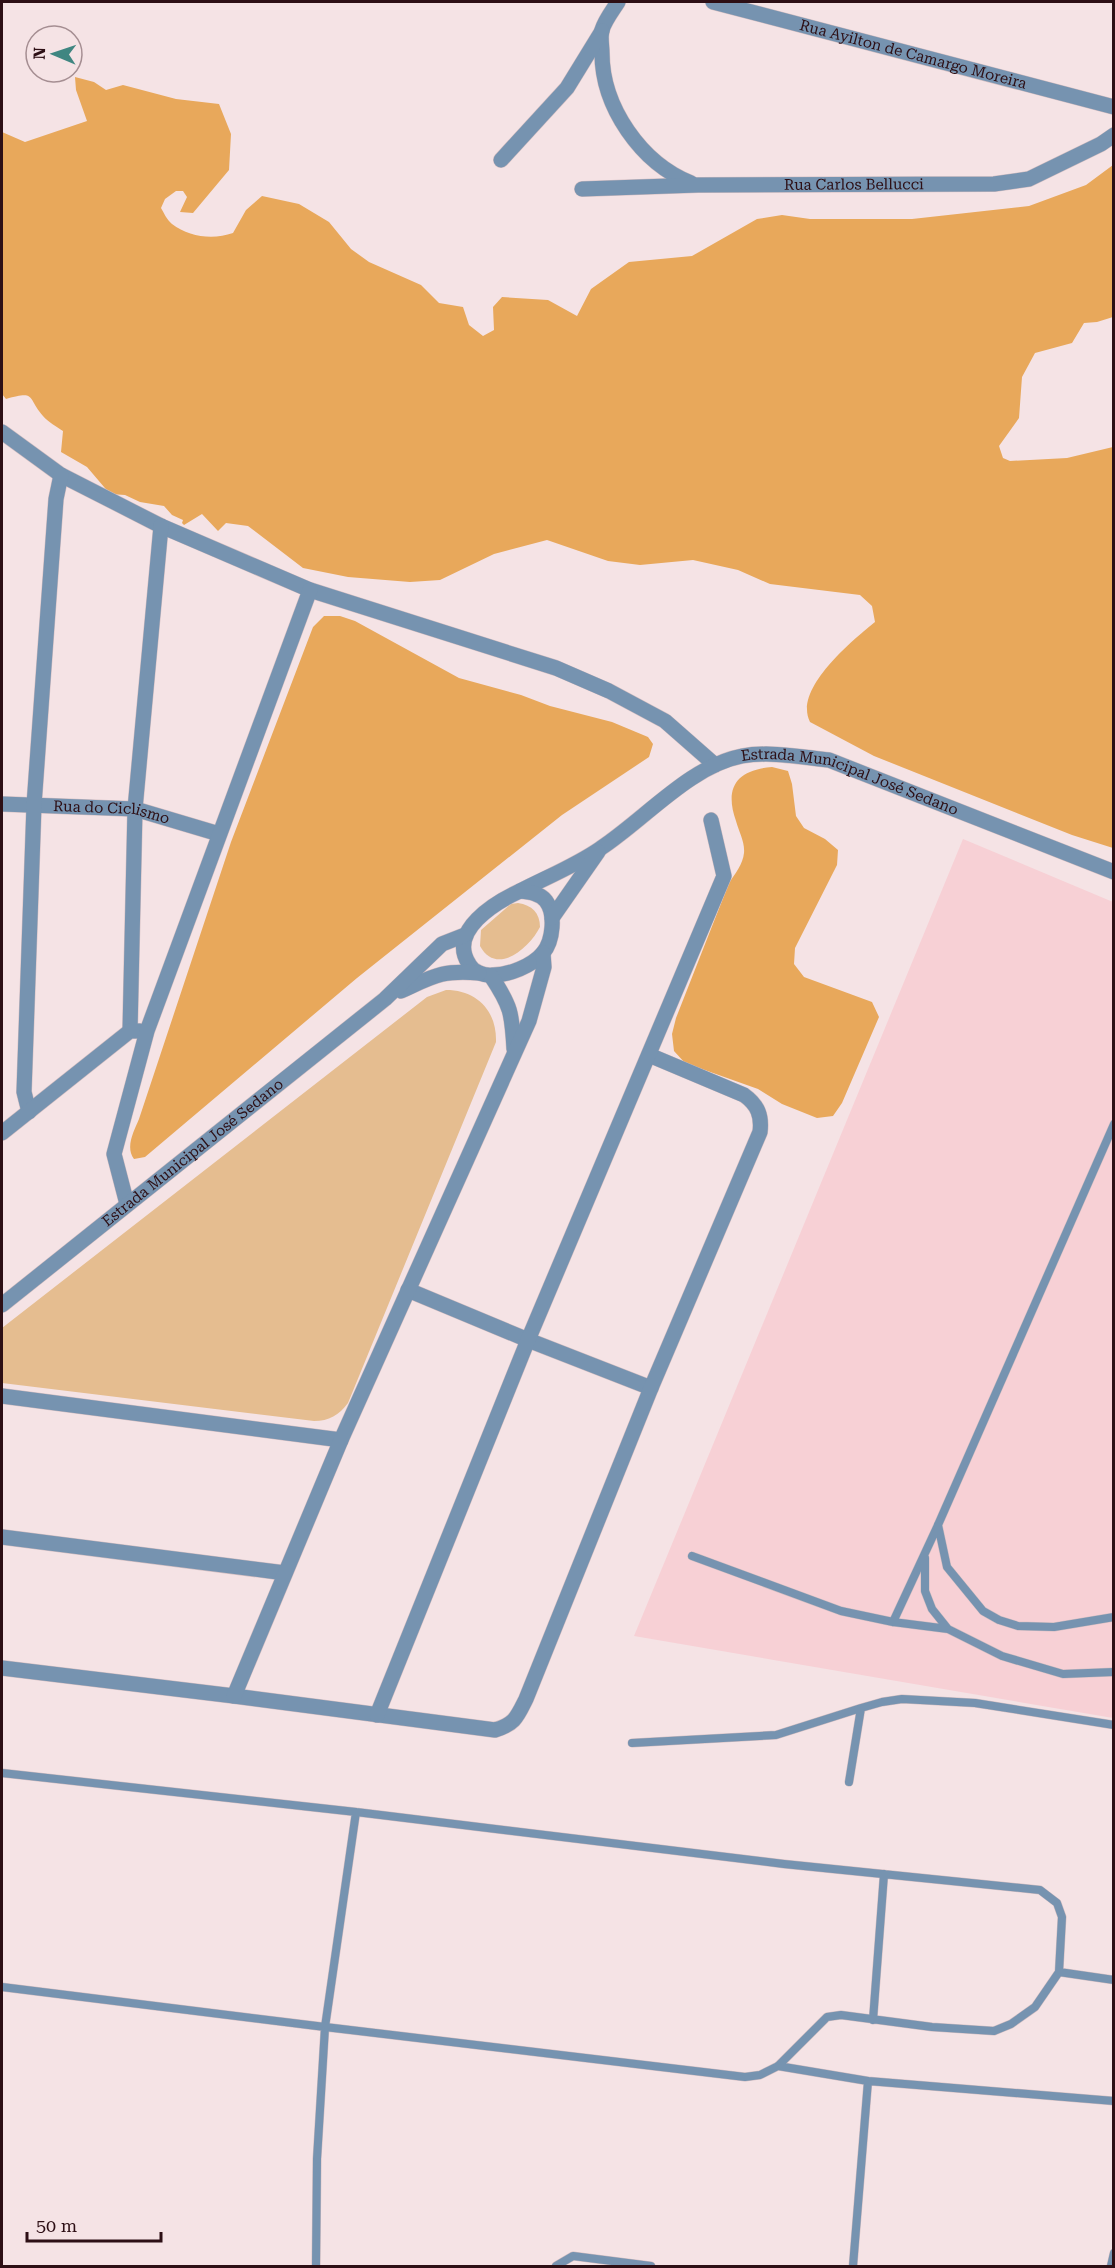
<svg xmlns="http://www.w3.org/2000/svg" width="1115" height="2268" viewBox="0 0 1115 2268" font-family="'Roboto Serif',serif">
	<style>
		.built { fill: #f7d0d5 }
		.green { fill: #e5bd90 }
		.forest { fill: #e8a85b }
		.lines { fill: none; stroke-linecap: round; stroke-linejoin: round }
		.service-casing { stroke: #d1bdc0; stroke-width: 9 }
		.minor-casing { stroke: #d1bdc0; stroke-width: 16 }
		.service { stroke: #7693b0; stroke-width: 8 }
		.minor { stroke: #7693b0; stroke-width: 15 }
		.labels { text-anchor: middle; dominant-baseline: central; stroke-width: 6; stroke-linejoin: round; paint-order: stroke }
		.street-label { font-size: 15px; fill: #2d0f15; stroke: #f5e3e5 }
	</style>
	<rect width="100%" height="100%" fill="#f5e3e5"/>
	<!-- built -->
	<path class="built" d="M963,839L1113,902V1718L634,1636Z"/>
	<!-- green -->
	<path class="green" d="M518,903C532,905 540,913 540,927C530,947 497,977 480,946L481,930L511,904Z
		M446,990C477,990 497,1011 496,1042L348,1403C339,1415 329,1421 314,1421L2,1383V1328L427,997Z"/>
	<!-- forest -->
	<path class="forest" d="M75,77L94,82L106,90L123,85L176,99L219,104L231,134L229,170L193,213L180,212L187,197L183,191H176L165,199L161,208C164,213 167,220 172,224C189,237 213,240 233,233L246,210L262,196L299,204L329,222L351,249L369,262L421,285L439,303L463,307L469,325L483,336L494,330L493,307L502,297L548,300L577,316L591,289L629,262L692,256L757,219L782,215L810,219H912L1029,206L1086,185L1113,165V317L1097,322L1084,323L1072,343L1035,353L1022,377L1019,418L999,446L1003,458L1010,461L1067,458L1113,447V848L1072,835L874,756L810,722C793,689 853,640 875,622L872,606L860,595L770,584L738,570L693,560L640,565L608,561L547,540L494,554L440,580L410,582L348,577L303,568L248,526L226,523L218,531L202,514L184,525L182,523L183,520L172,515L164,506L140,502L125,495L110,494L87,467L61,452L63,431C57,427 48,422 43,416C27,398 37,390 6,399L2,394V132L25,142L87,121L76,90Z
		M324,616H340L355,621L459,678L521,695L550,706L612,722L648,737L653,744L649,757L562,815L357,978L145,1157L134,1159C125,1147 134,1131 139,1119L231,842L313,627Z
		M772,767L788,771L792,784L796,816L804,828L825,839L838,850L837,865L795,948L794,964L804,977L872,1002L879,1017L842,1103L833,1116L817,1118L782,1104L758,1089L685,1063L674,1051L672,1034L676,1018L729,883C735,874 743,864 744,853C745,842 739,832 736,821C724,787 737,770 772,767Z"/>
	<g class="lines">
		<defs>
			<path id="service" d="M938,1525L947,1567L983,1611L999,1620L1018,1626L1054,1627L1114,1617
				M692,1556L841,1611L893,1622L948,1629
				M925,1558V1591L932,1609L948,1629L1002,1656L1063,1674L1114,1672
				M893,1622L938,1525L1114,1124
				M632,1743L776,1735L861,1708
				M2,1773L356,1812L784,1864L1040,1890L1057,1903L1062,1917L1059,1972L1114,1980
				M849,1782L861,1708L882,1702L902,1699L975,1703L1114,1725
				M356,1812L325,2027L745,2077L760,2075L778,2066L827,2017L841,2015L932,2027L994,2031L1011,2024L1035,2007L1059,1972
				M2,1987L325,2027L317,2159L316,2266
				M873,2020L884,1874
				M778,2066L868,2081L853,2266
				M868,2081L1114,2101
				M556,2266L573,2256L651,2266
				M1111,2266L1114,2253"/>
			<g id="minor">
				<path d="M618,2C613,10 605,20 602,30C600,37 602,46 602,53C602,107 641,163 691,183"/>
				<path id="s1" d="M713,2L1114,107"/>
				<path d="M501,160L567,88L602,31"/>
				<path id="s2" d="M582,189L698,185L994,184L1029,179L1101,144L1114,135"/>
				<path d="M2,432L61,475L161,526L310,590L556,668L609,691L665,721L715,765"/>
				<path id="s3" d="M2,804L135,809L219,834"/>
				<path id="s4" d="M520,891C547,877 577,865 601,848C645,819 690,766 742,756C770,751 801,757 829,760L1114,872"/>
				<path d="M520,891C529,892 540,893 546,901C556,914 553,941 543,953C532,966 509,975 493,975C484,976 473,972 469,964C447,931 496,902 520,891Z"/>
				<path d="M552,918L598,852"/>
				<path d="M491,976C511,1006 512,1013 514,1049"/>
				<path d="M401,991C434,976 441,970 479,973"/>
				<path d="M130,1031L135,809L161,526"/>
				<path d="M29,1112L24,1092L34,805L56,499L61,475"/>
				<path d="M2,1133L130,1031H140"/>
				<path d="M127,1204L114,1154L147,1031L310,590"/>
				<path d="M408,1290L528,1340L651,1388"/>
				<path id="s5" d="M2,1305L385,999L442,944L465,935"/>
				<path d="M2,1396L341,1440"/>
				<path d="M2,1537L285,1573"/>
				<path d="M2,1668L234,1696L495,1730C515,1724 517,1717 526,1699L651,1388L760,1132C762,1116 758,1105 744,1095L649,1055"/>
				<path d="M234,1696L341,1440L529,1021L544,967L543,953"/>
				<path d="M377,1715L528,1340L724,876L711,820"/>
			</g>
		</defs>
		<!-- service casing -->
		<use href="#service" class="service-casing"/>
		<!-- minor casing -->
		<use href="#minor" class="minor-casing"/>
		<!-- service -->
		<use href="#service" class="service"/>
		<!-- minor -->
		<use href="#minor" class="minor"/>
	</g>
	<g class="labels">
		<!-- street labels -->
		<g class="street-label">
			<text stroke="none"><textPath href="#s1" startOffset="207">Rua Ayilton de Camargo Moreira</textPath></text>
			<text stroke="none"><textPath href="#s2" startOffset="272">Rua Carlos Bellucci</textPath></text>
			<text stroke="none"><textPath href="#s4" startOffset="374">Estrada Municipal José Sedano</textPath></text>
			<text stroke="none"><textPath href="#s3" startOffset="110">Rua do Ciclismo</textPath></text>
			<text stroke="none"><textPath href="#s5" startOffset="244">Estrada Municipal José Sedano</textPath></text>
		</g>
	</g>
	<!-- border -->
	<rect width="1115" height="2268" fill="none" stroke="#2d0f15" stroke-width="6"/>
	<!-- north arrow -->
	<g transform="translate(54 54) rotate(272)"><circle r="28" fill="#f5e3e5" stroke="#a58e92" stroke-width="1.5"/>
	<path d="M0-4.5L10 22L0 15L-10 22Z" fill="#3f8681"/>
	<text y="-9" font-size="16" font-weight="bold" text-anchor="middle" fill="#2d0f15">N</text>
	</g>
	<!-- scale -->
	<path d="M27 2232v9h134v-9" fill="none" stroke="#2d0f15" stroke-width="3"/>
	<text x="36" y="2232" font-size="18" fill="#2d0f15" stroke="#f5e3e5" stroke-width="4.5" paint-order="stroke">50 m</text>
</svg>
